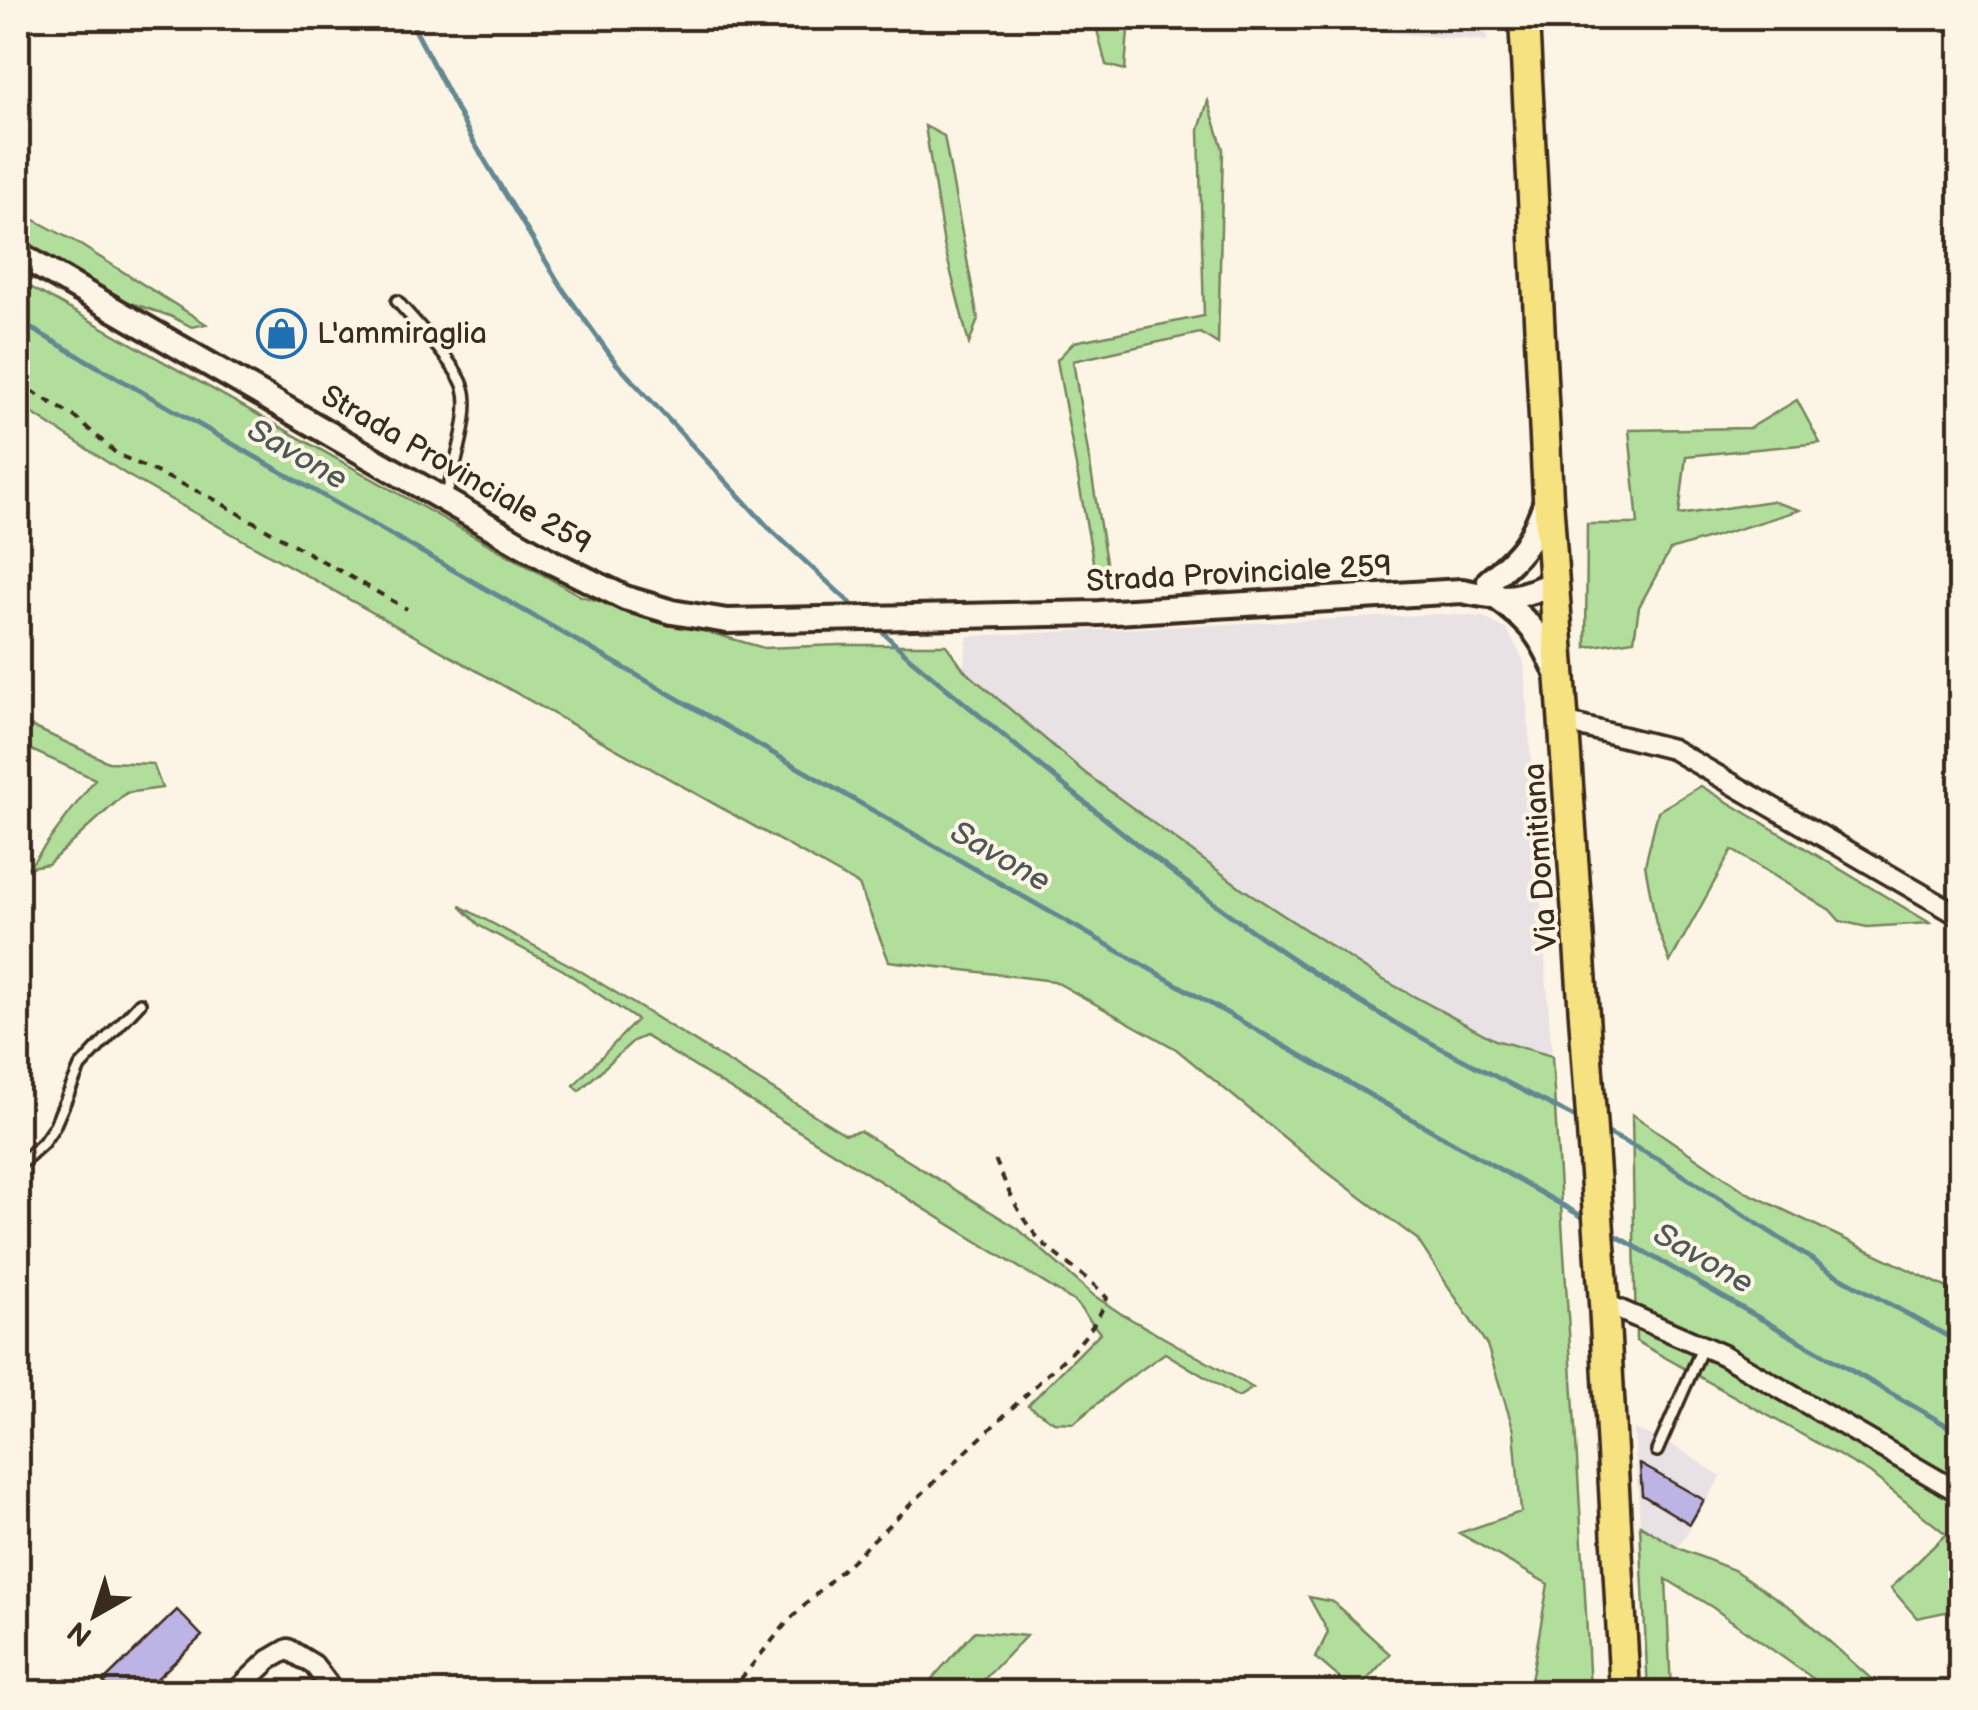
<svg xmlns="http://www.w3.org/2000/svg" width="1978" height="1710" viewBox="0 0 1978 1710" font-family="'Balsamiq Sans',sans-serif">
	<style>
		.built { fill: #e9e2e5 }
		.green { fill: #b2de9c; stroke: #76845d; stroke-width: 2.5 }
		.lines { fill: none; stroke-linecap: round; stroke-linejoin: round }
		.stream { stroke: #638891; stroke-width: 5 }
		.building { fill: #bdb4e6; stroke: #3b2a1e; stroke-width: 2.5 }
		.service-casing { stroke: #3b2a1e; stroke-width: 16 }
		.minor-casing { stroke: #3b2a1e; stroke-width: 25 }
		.tertiary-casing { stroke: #3b2a1e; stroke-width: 30 }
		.primary-casing { stroke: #3b2a1e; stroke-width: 35 }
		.path { stroke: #3b2a1e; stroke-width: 4; stroke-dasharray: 8 8; stroke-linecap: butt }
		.service { stroke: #fcf5e5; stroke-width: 9 }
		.minor { stroke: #fcf5e5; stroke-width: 18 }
		.tertiary { stroke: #fcf5e5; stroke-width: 22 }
		.primary { stroke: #f6e281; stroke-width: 28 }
		.labels { text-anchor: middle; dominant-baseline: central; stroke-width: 8; stroke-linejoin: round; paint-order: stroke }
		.poi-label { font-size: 30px; fill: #3b2a1e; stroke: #fcf5e5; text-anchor: start }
		.street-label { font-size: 30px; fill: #3b2a1e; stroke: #fcf5e5 }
		.water-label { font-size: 32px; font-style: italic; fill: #4f5958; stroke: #fcf5e5 }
	</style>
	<rect width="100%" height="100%" fill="#fcf5e5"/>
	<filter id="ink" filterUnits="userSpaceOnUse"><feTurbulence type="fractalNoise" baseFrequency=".01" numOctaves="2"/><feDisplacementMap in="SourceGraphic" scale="20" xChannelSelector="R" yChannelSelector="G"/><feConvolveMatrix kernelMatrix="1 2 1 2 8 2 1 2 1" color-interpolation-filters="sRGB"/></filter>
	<g filter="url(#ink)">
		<!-- built -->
		<path class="built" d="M1231,18H1485L1487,41L1417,35Z
			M1441,614L1483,617L1507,630L1524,661L1552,1056L1495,1040L1380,978L1243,889L1085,774L963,670L968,636Z
			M1634,1429L1671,1444L1721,1476L1678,1548L1640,1525Z"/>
		<!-- green -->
		<path class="green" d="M1094,18H1126L1128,30L1125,70L1106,65Z
			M1208,101L1223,149L1218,344L1200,333L1073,361L1107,568L1098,589L1057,360L1074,342L1204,316L1199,130Z
			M925,126L944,136L978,319L969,344L944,245Z
			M18,211L74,241L206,324L192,327L170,316L125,301L18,237Z
			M18,280L581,596L764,648L839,645H946L964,670L1085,773L1243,889L1380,978L1495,1040L1552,1056C1564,1269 1580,1480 1590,1692H1529L1548,1584L1459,1533L1521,1512L1514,1431L1487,1345L1417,1239L1319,1166L1176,1049L1054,981L889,961L859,885L127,475L18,404Z
			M1797,400L1820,443L1686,456L1679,515L1771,501L1800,510L1670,550L1639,607L1634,640L1586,647L1587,524H1638L1629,430L1750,428Z
			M18,720L108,762L153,764L162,788L126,793L48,864L29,867L95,779L18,744Z
			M1701,786L1930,923L1867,927L1840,921L1830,910L1732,850L1670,962L1656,924L1645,865L1658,811Z
			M460,906L579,970L845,1134L860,1131L1017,1228L1093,1295L1120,1313L1253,1388L1238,1397L1165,1353L1121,1384L1074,1423L1054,1422L1028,1405L1100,1333L1075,1302L645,1036L633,1041L579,1091L574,1085L637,1020L563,970L480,926Z
			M1632,1114L1746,1192L1960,1294V1609L1917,1618L1891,1588L1946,1534L1870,1473L1636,1341Z
			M1640,1525L1678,1548L1734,1570L1794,1610L1869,1677L1894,1692H1832L1712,1607L1666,1579L1671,1692H1648Z
			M1309,1597L1333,1602L1390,1654L1356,1692L1316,1658L1328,1632Z
			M975,1631L1026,1636L972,1692H920Z"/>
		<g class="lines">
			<!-- stream -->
			<path class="stream" d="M409,18L473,141L562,288L616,363L769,528L860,612
				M18,321L1590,1221
				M876,626L911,659C1054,776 1194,900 1352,997C1425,1043 1504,1080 1580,1120
				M1604,1131L1660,1160L1831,1272L1960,1343
				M1608,1231L1960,1433"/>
		</g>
		<!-- building -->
		<path class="building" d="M1640,1464L1704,1500L1690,1524L1642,1495Z
			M177,1610L202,1636L143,1692H114L103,1682Z"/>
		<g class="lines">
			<defs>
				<path id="service" d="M397,301C414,321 457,365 464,388C472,414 453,470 446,497
					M18,1166L43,1143L54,1127L80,1067L140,1003
					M1657,1451L1703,1346"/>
				<path id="minor" d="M1564,722L1672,749L1960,916
					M1604,1303L1723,1355L1960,1493
					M235,1692L269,1660L288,1649L314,1665L334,1692"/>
				<path id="tertiary" d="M18,254L552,562L625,598L672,612L727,621L1099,613L1462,591C1503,600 1517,600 1555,582
					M1489,581C1522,554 1532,541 1546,501
					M1497,598C1529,621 1541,635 1556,671"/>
				<path id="primary" d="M1524,18L1548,498L1604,1303L1625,1692"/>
			</defs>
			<!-- service casing -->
			<use href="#service" class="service-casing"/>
			<!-- minor casing -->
			<use href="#minor" class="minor-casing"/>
			<!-- tertiary casing -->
			<use href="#tertiary" class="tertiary-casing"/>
			<!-- primary casing -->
			<use href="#primary" class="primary-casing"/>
			<!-- path -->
			<path class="path" d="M18,383L75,417L117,454L210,497L407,609
				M730,1692L789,1620L1071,1352C1087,1335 1099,1319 1107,1298C1088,1276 1061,1262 1041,1241C1019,1218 1007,1187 995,1159"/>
			<!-- service -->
			<use href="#service" class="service"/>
			<!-- minor -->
			<use href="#minor" class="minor"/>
			<!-- tertiary -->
			<use href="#tertiary" class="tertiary"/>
			<!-- primary -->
			<use href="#primary" class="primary"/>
		</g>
	</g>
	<!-- icons -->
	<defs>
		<symbol id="shop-ring" viewBox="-11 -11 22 22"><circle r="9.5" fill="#fcf5e5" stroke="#1f6fb2" stroke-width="1.5"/><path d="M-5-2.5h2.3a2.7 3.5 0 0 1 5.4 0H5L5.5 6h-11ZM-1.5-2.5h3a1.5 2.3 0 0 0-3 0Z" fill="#1f6fb2"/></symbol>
	</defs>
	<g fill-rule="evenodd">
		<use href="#shop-ring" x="254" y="306" width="55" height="55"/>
	</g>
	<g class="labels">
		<!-- poi labels -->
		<g class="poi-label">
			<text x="317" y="334">L'ammiraglia</text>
		</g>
		<!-- street labels -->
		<g class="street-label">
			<text transform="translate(456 470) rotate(30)">Strada Provinciale 259</text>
			<text transform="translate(1239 574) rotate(-3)">Strada Provinciale 259</text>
			<text transform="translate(1541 857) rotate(-94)">Via Domitiana</text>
		</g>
		<!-- water labels -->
		<g class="water-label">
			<text transform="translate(297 455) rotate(30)">Savone</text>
			<text transform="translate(1000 857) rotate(30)">Savone</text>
			<text transform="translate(1703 1259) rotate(30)">Savone</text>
		</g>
	</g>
	<!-- margin -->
	<rect width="1978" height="1710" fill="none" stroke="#fcf5e5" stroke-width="60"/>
	<rect x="30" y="30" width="1918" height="1650" fill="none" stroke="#3b2a1e" stroke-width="4" filter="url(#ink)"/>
	<!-- north arrow -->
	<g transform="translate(95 1615) rotate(219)" stroke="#fcf5e5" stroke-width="8" paint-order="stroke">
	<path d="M0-8L18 38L0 25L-18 38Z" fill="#3b2a1e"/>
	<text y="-15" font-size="28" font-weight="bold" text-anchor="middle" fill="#3b2a1e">N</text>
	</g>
</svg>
